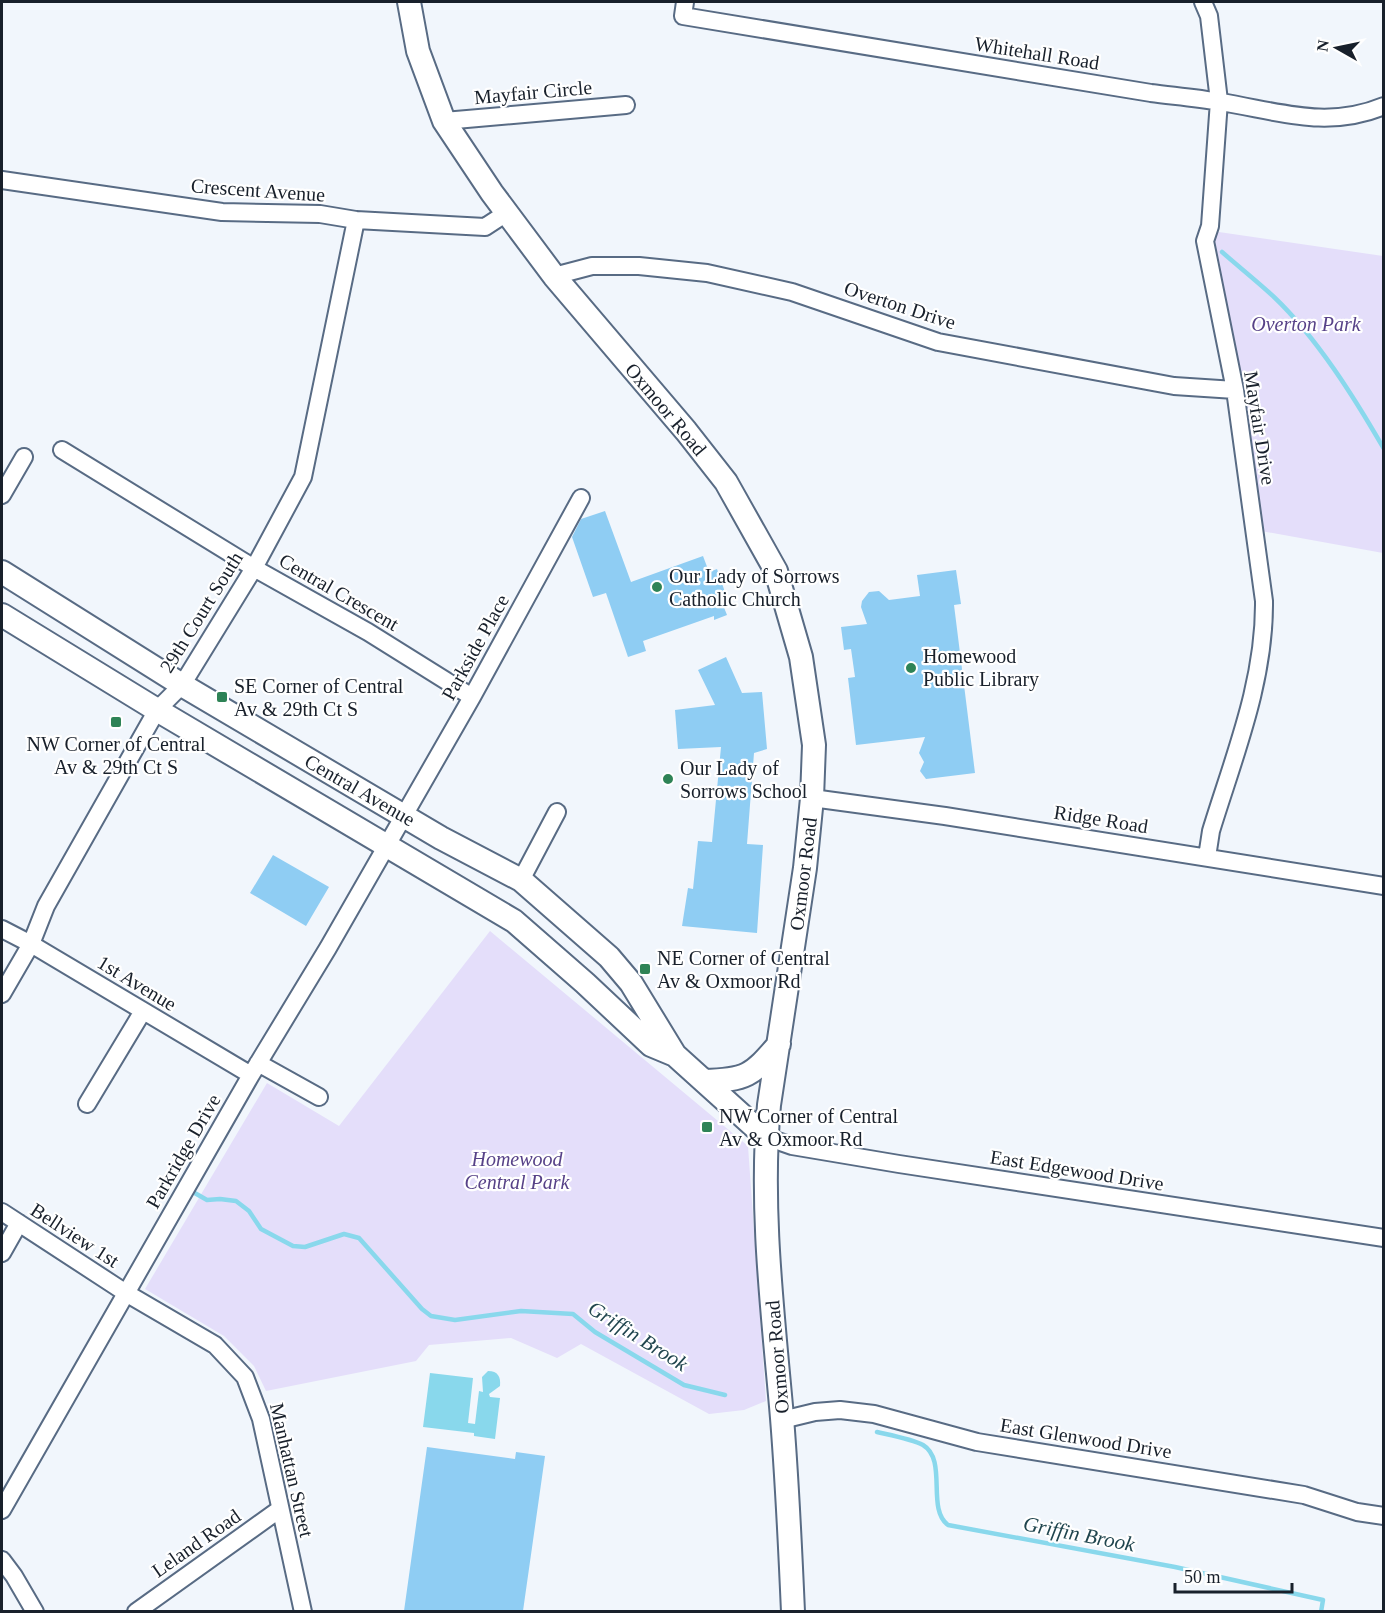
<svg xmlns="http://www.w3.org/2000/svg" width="1385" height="1613" viewBox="0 0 1385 1613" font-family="Georgia,serif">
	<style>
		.green { fill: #e4defa }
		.water { fill: #89d8ec }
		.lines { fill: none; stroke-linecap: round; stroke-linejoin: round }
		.stream { stroke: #89d8ec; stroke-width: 4.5 }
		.building { fill: #8fcdf3 }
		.street-casing { stroke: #586b84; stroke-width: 20 }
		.secondary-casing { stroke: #586b84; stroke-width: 26 }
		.street { stroke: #fff; stroke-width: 16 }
		.secondary { stroke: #fff; stroke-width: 22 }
		.poi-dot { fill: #2e8356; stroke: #fff; stroke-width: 2 }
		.labels { text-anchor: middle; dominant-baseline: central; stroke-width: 4.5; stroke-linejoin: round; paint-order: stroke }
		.street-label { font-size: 20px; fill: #18202b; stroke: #fff }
		.park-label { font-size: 20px; font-style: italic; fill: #574288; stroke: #fff }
		.poi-label { font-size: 20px; fill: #18202b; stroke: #fff; text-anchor: start }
		.water-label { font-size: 21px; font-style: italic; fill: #21464f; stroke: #fff }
	</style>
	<rect width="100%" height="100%" fill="#f1f6fc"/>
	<!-- green -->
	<path class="green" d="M1212,231L1383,256V553L1261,531Z
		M490,931L748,1146L766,1401L744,1410L709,1414L581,1344L557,1358L511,1338L429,1345L416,1361L266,1391L254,1366L224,1336L145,1289L267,1083L339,1126Z"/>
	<!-- water -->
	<path class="water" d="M488,1371C498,1371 501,1377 500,1386L489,1394L490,1397L500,1398L495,1439L474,1436V1433L423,1427L430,1373L473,1378L468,1423L475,1424L479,1391L483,1392L482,1377Z"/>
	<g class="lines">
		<!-- stream -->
		<path class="stream" d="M1222,252C1239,267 1257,281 1274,297C1317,338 1354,397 1384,449
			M193,1192L207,1200L220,1199L236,1201L249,1211L261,1229L293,1246L305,1247L344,1234L359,1238L422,1309L431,1316L455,1320L521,1311L573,1314L595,1332L684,1385L725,1395
			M877,1432C890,1435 912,1439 923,1445C948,1460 926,1509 948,1525L1175,1567L1323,1600L1321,1612"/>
	</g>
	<!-- building -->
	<path class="building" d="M605,511L631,582L703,556L709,572L717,569L727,598L721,600L727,615L714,620V616L643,641L646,651L628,657L606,593L593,597L572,537L581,519Z
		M956,570L961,604L954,605L975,773L926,779L920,771L924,762L919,753L925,737L856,745L848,678L855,677L851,649L844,650L841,627L867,624L861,607L862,601L869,592L879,591L889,600L920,596L917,575Z
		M726,657L742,693L762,692L767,749L754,753L747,844L763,845L757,933L682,926L688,888L693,889L698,841L712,842L721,747L678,749L675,710L715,705L698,670Z
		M273,855L329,887L306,926L250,893Z
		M427,1447L515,1459L516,1452L545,1456L523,1611H404Z"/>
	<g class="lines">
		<defs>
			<path id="street" d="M685,2L683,16L1151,93C1174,96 1197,98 1220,102C1278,111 1326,130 1384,106
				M1203,2L1209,16L1219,101L1210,226L1205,241L1235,390L1264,601C1265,681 1234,756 1211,831L1207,857
				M444,121L626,105
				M2,180L222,212L320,214L356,220L485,227L508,212
				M554,276L592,266H639L707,273L792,292L938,342L1174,386L1235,390
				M62,450L254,568L368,632L472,697
				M2,495L24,457
				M812,798L945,816L1384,886
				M521,880L557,812
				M2,929L31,944L251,1075
				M2,994L31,944L46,906L157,710L182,685L254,568L303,477L356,220
				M258,1063L319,1097
				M87,1104L143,1011
				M766,1137L792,1146L899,1164L1384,1238
				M2,1212L126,1293L215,1345L245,1377L261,1419L303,1612
				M2,1253L19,1223
				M782,1420L815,1412L840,1410L874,1414L977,1442L1304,1495L1357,1512L1384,1516
				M2,1510L251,1075L328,948L472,697L581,498
				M2,1560L14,1576L35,1612
				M136,1612L280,1509"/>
			<path id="secondary" d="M409,2L418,51L444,121L492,193L554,276L686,431L726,482L776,571L801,657L814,745L812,798L805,868L769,1105C760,1205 772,1306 781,1406C787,1475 790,1543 793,1612
				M2,572L182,685L441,838L521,880L609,957L631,983L675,1055L766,1137
				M2,615L157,710L514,921L585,983L651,1045L675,1055
				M704,1081C746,1080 752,1076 779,1044"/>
		</defs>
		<!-- street casing -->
		<use href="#street" class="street-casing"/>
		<!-- secondary casing -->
		<use href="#secondary" class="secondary-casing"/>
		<!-- street -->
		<use href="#street" class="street"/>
		<!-- secondary -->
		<use href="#secondary" class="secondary"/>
	</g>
	<!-- markers -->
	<g class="poi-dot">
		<circle cx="657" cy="587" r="6"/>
		<circle cx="911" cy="668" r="6"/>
		<rect x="216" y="691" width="12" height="12" rx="3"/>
		<rect x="110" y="716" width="12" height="12" rx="3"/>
		<circle cx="668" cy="779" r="6"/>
		<rect x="639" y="963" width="12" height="12" rx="3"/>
		<rect x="701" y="1121" width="12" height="12" rx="3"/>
	</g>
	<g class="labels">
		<!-- street labels -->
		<g class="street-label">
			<text transform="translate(1037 53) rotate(9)">Whitehall Road</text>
			<text transform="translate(533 92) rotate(-5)">Mayfair Circle</text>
			<text transform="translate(258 190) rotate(4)">Crescent Avenue</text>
			<text transform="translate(900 305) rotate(18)">Overton Drive</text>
			<text transform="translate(666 409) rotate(50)">Oxmoor Road</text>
			<text transform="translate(1260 428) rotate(81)">Mayfair Drive</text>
			<text transform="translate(339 592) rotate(30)">Central Crescent</text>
			<text transform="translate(201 612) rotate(-58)">29th Court South</text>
			<text transform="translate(475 647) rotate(-61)">Parkside Place</text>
			<text transform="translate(360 790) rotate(30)">Central Avenue</text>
			<text transform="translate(1101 819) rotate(9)">Ridge Road</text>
			<text transform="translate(803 874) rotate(-83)">Oxmoor Road</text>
			<text transform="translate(137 983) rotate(31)">1st Avenue</text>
			<text transform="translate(183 1151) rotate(-60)">Parkridge Drive</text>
			<text transform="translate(1077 1170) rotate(9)">East Edgewood Drive</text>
			<text transform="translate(75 1235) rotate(33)">Bellview 1st</text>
			<text transform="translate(777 1357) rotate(-95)">Oxmoor Road</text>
			<text transform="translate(1086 1438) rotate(9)">East Glenwood Drive</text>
			<text transform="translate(292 1470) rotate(77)">Manhattan Street</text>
			<text transform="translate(196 1543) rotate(-35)">Leland Road</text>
		</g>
		<!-- park labels -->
		<g class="park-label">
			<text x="1306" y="324">Overton Park</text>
			<text x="517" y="1159">Homewood<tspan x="517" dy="23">Central Park</tspan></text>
		</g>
		<!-- poi labels -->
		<g class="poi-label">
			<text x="669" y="576">Our Lady of Sorrows<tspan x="669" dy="23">Catholic Church</tspan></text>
			<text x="923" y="656">Homewood<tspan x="923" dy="23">Public Library</tspan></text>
			<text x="234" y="686">SE Corner of Central<tspan x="234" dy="23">Av &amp; 29th Ct S</tspan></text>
			<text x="116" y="744" text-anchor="middle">NW Corner of Central<tspan x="116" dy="23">Av &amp; 29th Ct S</tspan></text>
			<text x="680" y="768">Our Lady of<tspan x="680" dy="23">Sorrows School</tspan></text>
			<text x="657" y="958">NE Corner of Central<tspan x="657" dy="23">Av &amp; Oxmoor Rd</tspan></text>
			<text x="719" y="1116">NW Corner of Central<tspan x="719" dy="23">Av &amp; Oxmoor Rd</tspan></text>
		</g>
		<!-- water labels -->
		<g class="water-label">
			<text transform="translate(638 1336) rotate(32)">Griffin Brook</text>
			<text transform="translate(1079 1534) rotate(11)">Griffin Brook</text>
		</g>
	</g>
	<!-- border -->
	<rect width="1385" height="1613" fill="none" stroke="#18202b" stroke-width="6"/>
	<!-- north arrow -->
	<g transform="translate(1337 48) rotate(279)" stroke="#ffffff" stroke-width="4.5" paint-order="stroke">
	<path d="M0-4.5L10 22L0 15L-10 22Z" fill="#18202b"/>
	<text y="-9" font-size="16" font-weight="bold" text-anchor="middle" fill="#18202b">N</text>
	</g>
	<!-- scale -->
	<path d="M1175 1583v9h117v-9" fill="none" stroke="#18202b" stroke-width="3"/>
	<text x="1184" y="1583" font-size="18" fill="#18202b" stroke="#ffffff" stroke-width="4.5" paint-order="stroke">50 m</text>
</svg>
